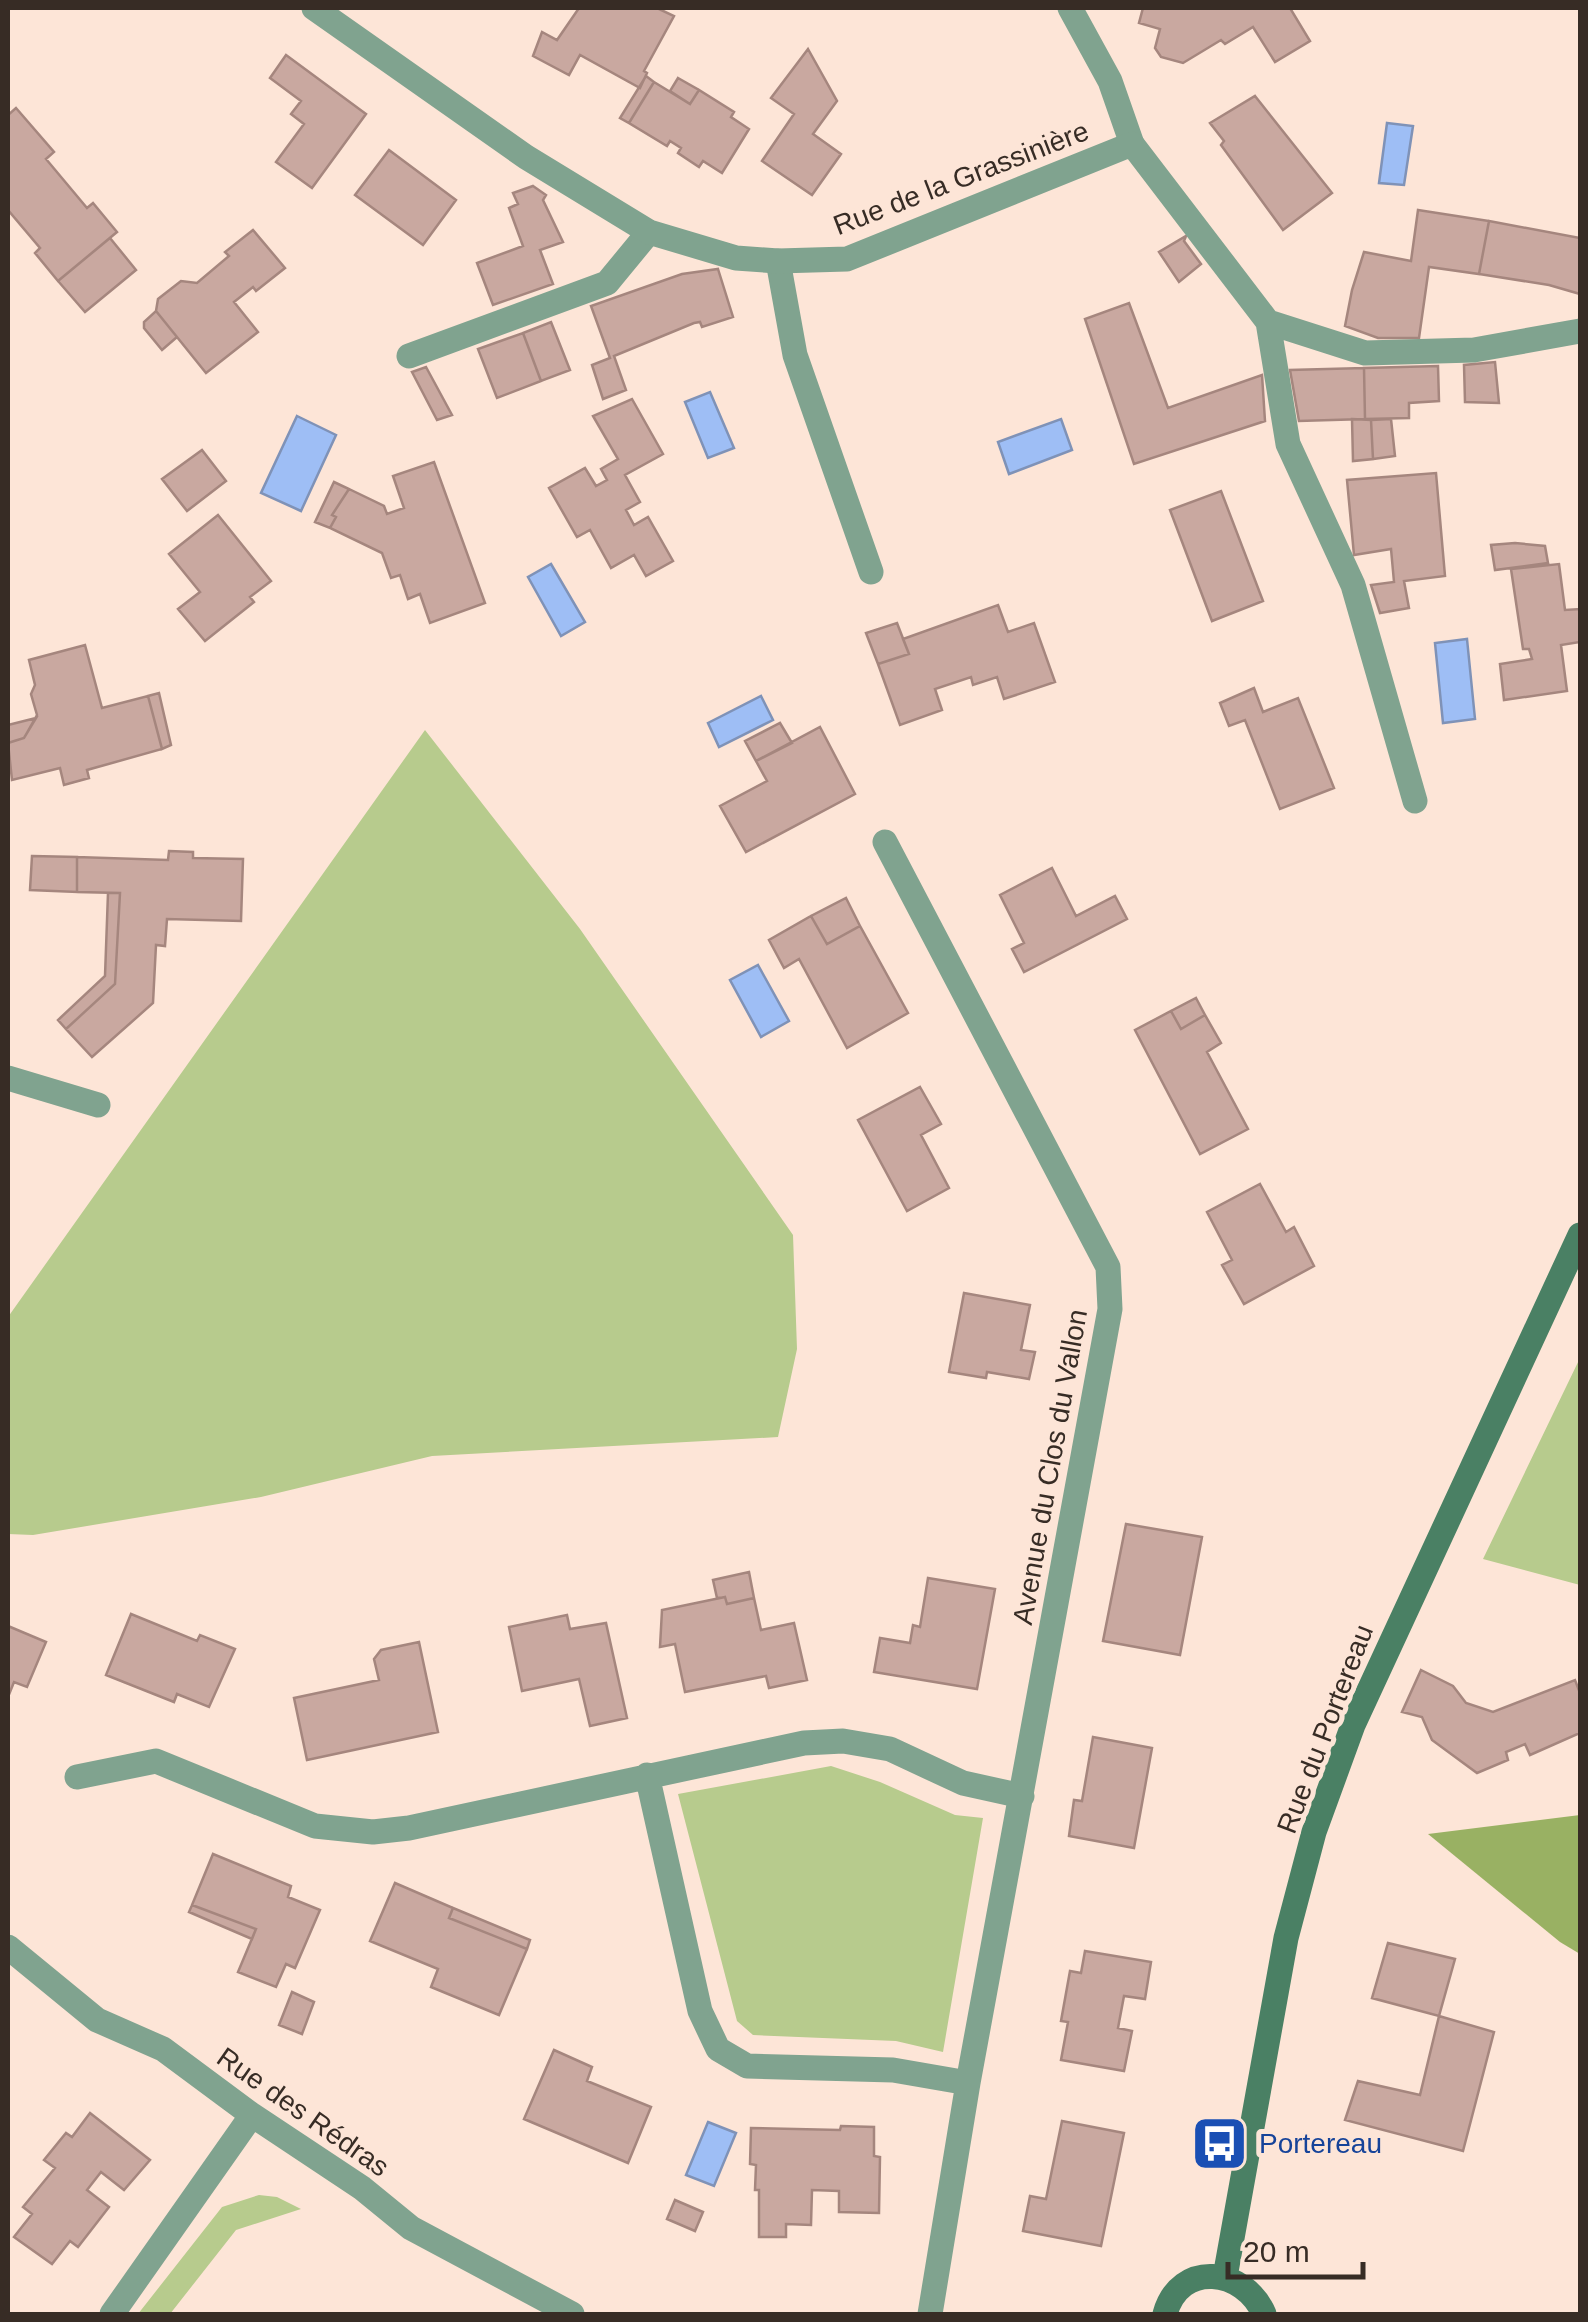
<svg xmlns="http://www.w3.org/2000/svg" width="1588" height="2322" viewBox="0 0 1588 2322" font-family="Arial,sans-serif">
	<style>
		.green { fill: #b7cb8d }
		.forest { fill: #99b163 }
		.water { fill: #9ebef5; stroke: #7f92b7; stroke-width: 2.5 }
		.building { fill: #c9a8a0; stroke: #a5867e; stroke-width: 2.5 }
		.lines { fill: none; stroke-linecap: round; stroke-linejoin: round }
		.lane { stroke: #80a38f; stroke-width: 25 }
		.street { stroke: #80a38f; stroke-width: 25 }
		.secondary { stroke: #4a8064; stroke-width: 25 }
		.labels { text-anchor: middle; dominant-baseline: central; stroke-width: 10; stroke-linejoin: round; paint-order: stroke }
		.street-label { font-size: 28px; fill: #372c25; stroke: #fde5d7 }
		.transit-label { font-size: 28px; fill: #164399; stroke: #fde5d7; text-anchor: start }
	</style>
	<rect width="100%" height="100%" fill="#fde5d7"/>
	<!-- green -->
	<path class="green" d="M425,730L580,929L793,1235L797,1349L778,1437L432,1456L261,1497L33,1535L8,1534V1317Z
		M1580,1358V1585L1483,1559Z
		M831,1766L880,1782L955,1815L983,1818L943,2052L896,2041L753,2035L737,2021L678,1794Z
		M259,2195L277,2197L301,2209L236,2230L170,2314H138L222,2207Z"/>
	<!-- forest -->
	<path class="forest" d="M1580,1815V1954L1560,1942L1428,1834Z"/>
	<!-- water -->
	<path class="water" d="M1387,123L1413,126L1404,185L1379,183Z
		M710,392L734,448L708,458L685,402Z
		M297,416L336,435L301,511L261,493Z
		M1061,419L1072,450L1009,474L998,442Z
		M551,564L585,622L561,636L528,577Z
		M1467,639L1475,719L1443,723L1435,643Z
		M761,696L773,720L719,747L708,723Z
		M758,965L789,1021L761,1037L730,980Z
		M708,2122L736,2133L714,2186L686,2175Z"/>
	<!-- building -->
	<path class="building" d="M579,8H657L674,16L644,71L647,73L640,88L580,55L569,75L533,56L542,32L557,40Z
		M1143,8H1290L1310,41L1275,62L1253,27L1225,44L1221,40L1183,63L1161,57L1155,48L1160,29L1139,23Z
		M808,49L837,101L813,134L841,154L812,195L762,161L794,114L771,98Z
		M286,55L366,114L312,188L276,162L304,124L291,114L301,101L270,78Z
		M646,76L654,82L629,123L620,118Z
		M678,78L699,90L690,104L670,91Z
		M654,82L690,104L699,90L734,112L731,117L749,129L722,173L703,161L699,167L678,153L681,148L670,141L667,146L629,123Z
		M1255,96L1332,193L1283,230L1221,145L1224,141L1210,123Z
		M16,108L54,152L46,159L87,208L93,203L117,232L58,281L35,253L40,248L8,210V115Z
		M389,150L456,200L423,245L355,195Z
		M533,186L546,195L543,200L563,242L540,250L553,284L493,305L477,263L523,246L509,208L518,204L513,193Z
		M1418,210L1489,221L1479,274L1429,267L1419,338H1378L1345,326L1352,290L1364,252L1411,261Z
		M1489,221L1580,238V294L1549,285L1479,274Z
		M253,230L285,268L256,291L253,287L234,302L258,332L206,373L156,311L158,299L181,281L197,283L229,256L225,252Z
		M1186,236L1184,241L1201,264L1179,282L1159,252Z
		M110,238L136,270L85,312L58,281Z
		M718,269L733,317L702,327L700,322L694,323L614,356L626,390L603,399L592,365L610,358L591,306L682,274Z
		M1129,303L1168,408L1262,375L1265,421L1134,464L1085,319Z
		M156,311L177,337L162,350L144,328V322Z
		M551,322L570,370L541,381L523,333Z
		M523,333L541,381L497,398L478,349Z
		M1495,362L1499,403L1465,402L1464,365Z
		M1438,366L1439,401L1409,403V418L1365,419L1364,368Z
		M426,367L452,415L437,420L412,372Z
		M1364,368L1365,419L1299,421L1290,370Z
		M632,399L663,454L625,475L640,502L626,510L634,525L648,517L673,561L646,576L634,555L611,568L590,530L577,537L549,488L585,468L596,486L607,480L601,469L618,459L593,416Z
		M1352,419L1371,420L1373,459L1353,461Z
		M1391,419L1395,456L1373,459L1371,420Z
		M202,450L226,481L187,511L162,479Z
		M434,462L485,603L430,623L420,594L408,599L400,575L391,578L382,553L330,528L336,517L332,515L349,489L384,506L387,514L404,508L393,476Z
		M1436,473L1445,576L1404,581L1409,608L1380,613L1371,585L1394,582L1391,549L1354,555L1347,480Z
		M334,482L349,489L332,515L336,517L330,528L315,522Z
		M1221,491L1263,601L1212,621L1170,510Z
		M218,515L271,581L250,597L254,602L205,641L178,609L200,592L169,554Z
		M1515,543L1545,546L1548,563L1495,570L1491,545Z
		M1559,564L1565,610L1580,609V642L1561,645L1567,691L1504,700L1500,664L1532,659L1529,649H1523L1511,569Z
		M998,605L1008,632L1034,623L1055,682L1004,699L997,677L973,685L971,677L935,689L942,710L900,725L878,664L909,654L903,639Z
		M897,623L909,654L878,664L866,633Z
		M85,645L102,708L148,696L162,749L87,770L89,778L64,785L60,768L12,780L8,743L24,738L37,715L31,694L35,685L29,660Z
		M1254,688L1263,712L1298,698L1334,788L1280,809L1245,720L1229,726L1220,703Z
		M159,693L171,745L162,749L148,696Z
		M36,718L24,738L8,743V725Z
		M780,723L792,743L756,761L745,741Z
		M820,727L855,794L746,852L720,806L767,781L756,761Z
		M169,851L193,852V858L243,859L241,921L167,919L165,946L156,945L153,1003L92,1057L66,1029L115,984L120,893L77,892V857L168,860Z
		M32,856L77,857V892L30,890Z
		M1052,868L1076,916L1115,896L1127,919L1024,972L1012,949L1024,943L1000,895Z
		M108,893H120L115,984L66,1029L58,1020L105,976Z
		M846,898L860,926L827,944L811,916Z
		M811,916L827,944L860,926L908,1013L847,1048L799,959L784,968L769,940Z
		M1196,998L1205,1015L1181,1029L1171,1011Z
		M1171,1011L1181,1029L1205,1015L1221,1043L1207,1052L1248,1129L1200,1154L1135,1030Z
		M920,1087L941,1124L921,1135L949,1188L907,1211L858,1120Z
		M1260,1184L1286,1232L1294,1227L1314,1266L1244,1304L1222,1265L1232,1260L1207,1212Z
		M964,1293L1030,1305L1021,1350L1035,1352L1029,1379L987,1372L986,1378L949,1372Z
		M1126,1524L1202,1537L1180,1655L1103,1641Z
		M749,1572L754,1598L727,1604L725,1597L717,1598L713,1580Z
		M928,1578L995,1589L977,1689L874,1672L880,1638L910,1643L913,1625L920,1627Z
		M725,1597L727,1604L754,1598L761,1630L794,1623L807,1680L769,1688L766,1676L685,1692L675,1644L660,1647L662,1610Z
		M131,1614L197,1641L200,1635L235,1649L209,1707L177,1694L174,1702L106,1675Z
		M567,1615L570,1629L606,1623L627,1718L590,1726L579,1679L522,1691L509,1627Z
		M8,1626L46,1642L27,1687L14,1682L8,1697Z
		M419,1642L438,1732L307,1760L294,1698L379,1680L374,1659L381,1650Z
		M1421,1670L1453,1686L1466,1703L1493,1712L1575,1680L1580,1693V1733L1530,1755L1525,1744L1506,1752L1508,1760L1477,1773L1432,1740L1422,1717L1402,1712Z
		M1093,1737L1152,1748L1134,1848L1069,1836L1074,1800L1082,1801Z
		M213,1854L291,1886L288,1897L320,1910L295,1968L286,1964L276,1987L238,1972L256,1929L192,1905Z
		M395,1883L453,1908L449,1918L527,1949L499,2015L431,1987L438,1969L370,1941Z
		M192,1905L256,1929L252,1939L189,1912Z
		M453,1908L530,1940L527,1949L449,1918Z
		M1388,1943L1455,1959L1439,2016L1372,1998Z
		M1085,1951L1151,1962L1145,1999L1124,1996L1118,2028L1132,2031L1124,2071L1061,2060L1068,2022L1061,2021L1070,1971L1081,1973Z
		M292,1992L314,2002L302,2034L279,2025Z
		M1439,2016L1494,2032L1463,2151L1345,2120L1358,2081L1420,2095Z
		M554,2050L592,2067L587,2081L651,2107L628,2163L524,2119Z
		M90,2113L150,2160L124,2190L101,2172L87,2190L109,2207L78,2247L70,2241L52,2264L14,2237L32,2214L23,2207L55,2168L44,2160L66,2133L72,2137Z
		M1062,2121L1124,2133L1101,2246L1023,2231L1030,2196L1046,2199Z
		M841,2126L874,2127V2156L880,2157L879,2213L839,2212V2191L812,2190L811,2225L786,2224V2237H759V2190H755L756,2165L750,2164L751,2128L840,2130Z
		M675,2200L703,2212L695,2231L667,2219Z"/>
	<g class="lines">
		<!-- lane -->
		<path class="lane" d="M1070,8L1110,81L1132,144
			M778,261L795,355L871,572
			M409,356L607,283L649,232
			M8,1078L98,1105"/>
		<!-- street -->
		<path class="street" d="M314,8L526,157L649,232L736,258L778,261L847,259L1132,144L1268,322L1288,444L1353,585L1415,801
			M1268,322L1365,353L1474,350L1580,331
			M885,842L1108,1267L1110,1309L968,2083L930,2314
			M647,1775L700,2011L718,2049L747,2066L893,2070L968,2083
			M77,1777L156,1761L315,1826L373,1832L409,1828L804,1743L843,1741L890,1749L963,1783L1022,1796
			M8,1947L97,2020L163,2049L252,2115L362,2188L411,2228L572,2314
			M112,2314L252,2115"/>
		<!-- secondary -->
		<path class="secondary" d="M1225,2277L1286,1938L1314,1832L1353,1725L1580,1235
			M1165,2314C1180,2260 1244,2268 1264,2314"/>
	</g>
	<!-- icons -->
	<defs>
		<symbol id="bus-square" viewBox="-11 -11 22 22"><rect x="-9" y="-9" width="18" height="18" rx="4" fill="#1a4fb4" stroke="#fde5d7"/><path d="M-5-6H5V4H4V6H2V4H-2V6H-4V4H-5ZM-3.5-4V0h7V-4ZM-3.5 1.2v1.5H-2V1.2ZM2 1.2v1.5H3.5V1.2Z" fill="#fff"/></symbol>
	</defs>
	<g fill-rule="evenodd">
		<use href="#bus-square" x="1188" y="2112" width="63" height="63"/>
	</g>
	<g class="labels">
		<!-- street labels -->
		<g class="street-label">
			<text transform="translate(961 178) rotate(-21)">Rue de la Grassinière</text>
			<text transform="translate(1050 1467) rotate(-80)">Avenue du Clos du Vallon</text>
			<text transform="translate(1325 1729) rotate(-69)">Rue du Portereau</text>
			<text transform="translate(303 2112) rotate(35)">Rue des Rédras</text>
		</g>
		<!-- transit labels -->
		<g class="transit-label">
			<text x="1259" y="2143">Portereau</text>
		</g>
	</g>
	<!-- border -->
	<rect width="1588" height="2322" fill="none" stroke="#372c25" stroke-width="20"/>
	<!-- scale -->
	<path d="M1228 2262v15h135v-15" fill="none" stroke="#372c25" stroke-width="5"/>
	<text x="1243" y="2262" font-size="30" fill="#372c25" stroke="#fde5d7" stroke-width="8" paint-order="stroke">20 m</text>
</svg>
